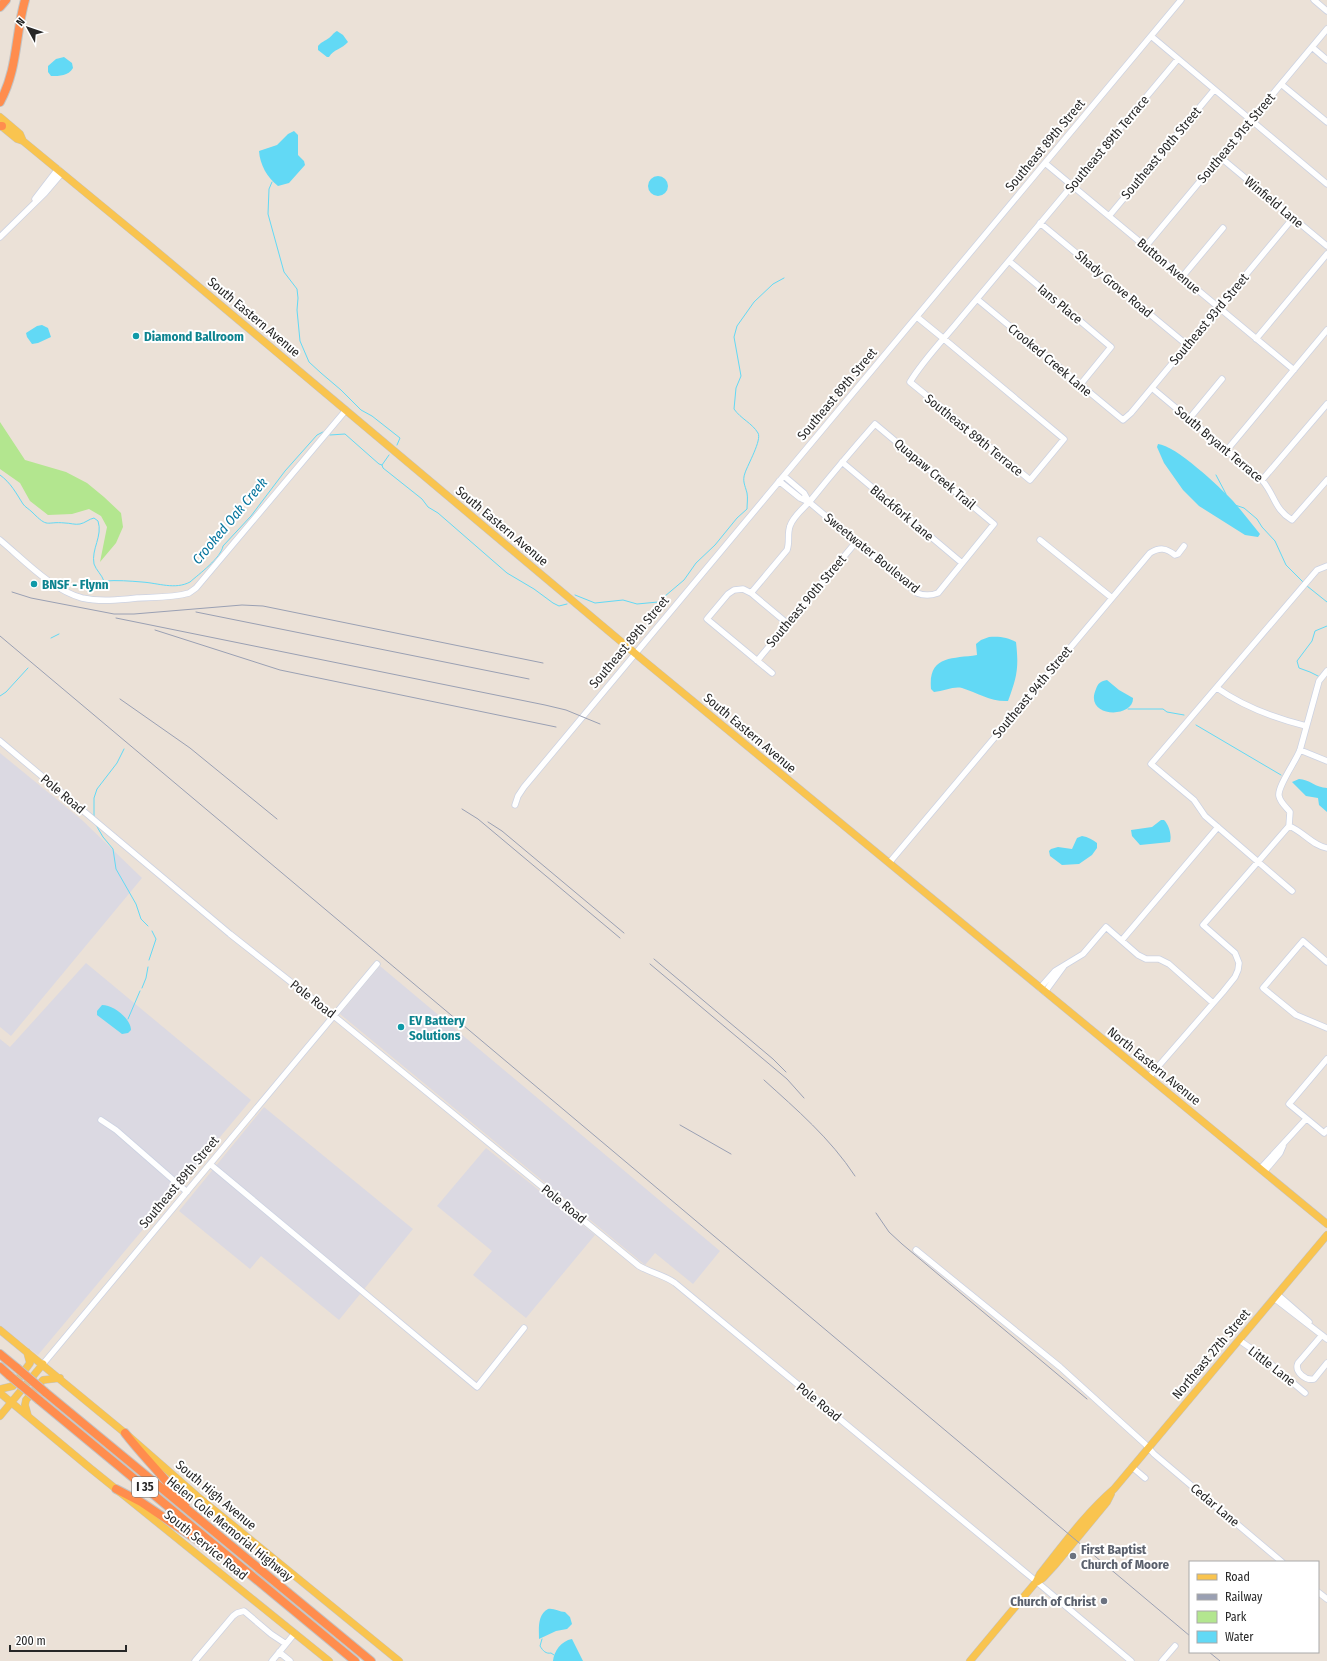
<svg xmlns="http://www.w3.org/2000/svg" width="1327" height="1661" viewBox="0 0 1327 1661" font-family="'Fira Sans Condensed',sans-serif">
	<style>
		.industrial { fill: #dbd9e2 }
		.green { fill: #b3e68f }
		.water { fill: #62d9f5 }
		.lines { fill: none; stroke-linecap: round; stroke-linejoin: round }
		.stream { stroke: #62d9f5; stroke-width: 1 }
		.minor-casing { stroke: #ccd2e2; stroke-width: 7 }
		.major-casing { stroke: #c3c3c3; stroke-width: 8 }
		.highway-casing { stroke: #c3c3c3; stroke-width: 10 }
		.minor { stroke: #fff; stroke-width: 5.5 }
		.major { stroke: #f9c44f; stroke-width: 7 }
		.highway { stroke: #ff8d4e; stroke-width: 8 }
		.rail { stroke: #9aa0b3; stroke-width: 1 }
		.highway-bridge-casing { stroke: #c3c3c3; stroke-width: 10; stroke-linecap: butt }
		.highway-bridge { stroke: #ff8d4e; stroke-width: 8 }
		.culture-dot { fill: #0f9aa8; stroke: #fff; stroke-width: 1.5 }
		.worship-dot { fill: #6b7280; stroke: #fff; stroke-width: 1.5 }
		.labels { text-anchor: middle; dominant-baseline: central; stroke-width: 4; stroke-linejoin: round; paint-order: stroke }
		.shield { fill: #fff; stroke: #686868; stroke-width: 1 }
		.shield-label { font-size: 12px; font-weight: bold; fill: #272727 }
		.street-label { font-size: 13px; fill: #272727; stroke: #fff }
		.culture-label { font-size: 13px; font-weight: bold; fill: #0d838f; stroke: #fff; text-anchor: start }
		.worship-label { font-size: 13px; font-weight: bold; fill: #5b616d; stroke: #fff; text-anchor: start }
		.water-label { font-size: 14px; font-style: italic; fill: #05749d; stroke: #fff }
	</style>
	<rect width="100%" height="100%" fill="#ebe1d7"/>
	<!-- industrial -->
	<path class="industrial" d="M0,753L82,820L142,878L11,1036L0,1027Z
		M86,963L251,1100L38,1355L0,1326V1039L10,1047Z
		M380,966L720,1251L693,1284L655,1253L645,1265L340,1014Z
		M264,1107L413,1229L339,1320L261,1256L250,1269L179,1211Z
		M486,1148L595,1235L526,1318L473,1275L492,1251L437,1206Z"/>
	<!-- green -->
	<path class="green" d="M0,422L25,460L66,472L87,483L104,497L121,513L123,527L116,543L100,562L107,527L101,516L89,509L72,514L48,515L30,501L20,483L0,469Z"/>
	<!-- water -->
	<path class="water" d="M337,31L343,35L348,42C342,49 334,49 329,57H327L318,50V46C321,42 325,41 329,38C332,36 333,33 337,31Z
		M64,57L72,63L73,68C68,76 60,76 51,76L48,72V66L56,59Z
		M294,131L298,135V155L304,161L305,165L289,183L278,186C267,177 260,165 259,151L277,145L288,134Z
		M648 186a10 10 0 1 1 20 0a10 10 0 1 1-20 0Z
		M42,325L48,328L51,337L38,343L32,344L27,337L26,333L37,326Z
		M1158,444C1175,445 1220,487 1233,501C1242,511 1251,523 1260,534L1258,537L1245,535L1199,506L1183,490L1164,463L1157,447Z
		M989,637C998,636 1008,637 1016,642C1019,668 1017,677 1008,701C991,702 978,693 962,688C954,686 944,691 934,692L931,689C928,655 952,659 977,655L976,644L981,640Z
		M1107,680L1119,690L1133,698C1134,719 1083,718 1096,689C1098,683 1101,681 1107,680Z
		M1299,779C1309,779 1316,788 1327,788V812L1319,805L1318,798L1306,796L1292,782Z
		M1161,820H1164C1169,825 1172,835 1170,842L1140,845L1132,836L1131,830L1152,827Z
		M1082,836C1088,837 1093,840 1097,843V848L1092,855L1079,864L1062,865L1050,856L1049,851L1051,849L1058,847L1072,849L1077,838Z
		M102,1005C114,1005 131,1019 131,1030L128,1033L122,1034L97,1015V1011Z
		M548,1609C554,1608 559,1612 565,1612L570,1617L572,1624L567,1629L556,1631L539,1639C539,1629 537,1615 548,1609Z
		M572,1639L583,1661H553C554,1651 561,1641 572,1639Z"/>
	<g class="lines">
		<!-- stream -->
		<path class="stream" d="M272,182L269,189L268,214L284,272L297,289L298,298L297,310L300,341L309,362L321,373L341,390L361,410L372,416L400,438L397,445
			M330,435L345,434L379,464L382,465L383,468L422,499L428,507L438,513L507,573L534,589L553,603L559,606L567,604
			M382,465L389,455
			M0,475C11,483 16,493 23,504C25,507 29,509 32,512C49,529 45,521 65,523C70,523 75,525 80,524C85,523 89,519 94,518L98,521C103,536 91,549 94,564C96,570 102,575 104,581
			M1216,475L1226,494
			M1235,505L1244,508L1257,519L1262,527L1275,541L1286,565L1304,583
			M105,581C117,580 130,581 142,582C158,583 175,590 190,582C199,574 221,558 223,546L251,516L285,471L317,435L323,432
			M1307,586L1327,602
			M98,589L104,582
			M575,595L595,603L623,600L637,604L658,602L684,580L696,563L715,545L737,518L747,509C747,504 748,498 747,493C745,485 742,481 745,473C748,464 762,440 758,433C752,423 741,419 734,409L736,388L741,376L734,337L737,326L754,302L773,284L784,278
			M51,638L59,634
			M1320,677L1310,672L1299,668L1297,661L1312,641L1315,631L1327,626
			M0,696L6,692L28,668
			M1128,709H1163L1167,712L1184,715
			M1196,725L1281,775
			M94,816V798L97,789L117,763L124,749
			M96,825L103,837L113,849L116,869L136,904L141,919L148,926
			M149,960L156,939L152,931
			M142,988L146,978L148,967
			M128,1019L140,991
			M542,1639L540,1646C543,1651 546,1654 551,1653L554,1655"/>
		<defs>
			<path id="minor" d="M1314,0L1327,11
				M1151,36L1327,184
				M1312,47L1327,60
				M1281,84L1327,122
				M1220,157L1327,246
				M1045,163L1294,370
				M35,199L58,169
				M1109,216L1214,90
				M1040,223L1187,345
				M0,237L45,193L62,173
				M1146,246L1327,29
				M1009,261L1111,347L1080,385
				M1182,277L1223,228
				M977,299L1123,420L1131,413L1293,218
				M917,317L944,339L1064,439L1030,480L910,382C924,359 944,339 961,318L1178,59
				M1256,339L1327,254
				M1152,388L1262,480C1275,495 1274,509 1292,520L1327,480
				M1189,419L1222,379
				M1227,450L1327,330
				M842,462L962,563
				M1262,480L1327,404
				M779,481L800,498L809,502
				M0,540C24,560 52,590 82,598C100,602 119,600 137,598C154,597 172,598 189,593L196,588L346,410
				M1040,540L1112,598
				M751,593L787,550C790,542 787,534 790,526C793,516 805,507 811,500C832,474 853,449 875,424L994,524L938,593C930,596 924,596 917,593L809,502L804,493L784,476
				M757,661L856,542
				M772,673L707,619L728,594L734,590L743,589L751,593L788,624
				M1217,688C1244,707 1274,718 1306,726
				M0,741L230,934L334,1016L639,1266C651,1273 664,1275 675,1283L1031,1577L1131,1661
				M1300,750L1327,761
				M515,805L518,796L524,787L1181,0
				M1289,826L1290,812C1286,807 1280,802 1279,796C1277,787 1296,761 1300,750L1319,681L1327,671
				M889,863L1150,553C1160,547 1166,548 1175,555L1178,554L1184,546
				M1292,891L1205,816L1194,800L1151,764L1317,570L1327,566
				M1122,940L1218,827
				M1327,962L1303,941L1263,988L1296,1015L1327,1028
				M1040,988L1055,971L1083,954L1106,927L1138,955L1146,959H1159L1169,964L1213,1003
				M1045,992L1064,966
				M1327,1059L1289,1104L1324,1133L1327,1130
				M1149,1077L1223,992L1235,977L1238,970L1239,963L1235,953L1203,925L1289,826C1304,832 1313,846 1327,848
				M101,1120L116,1130L187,1192
				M210,1164L477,1387L524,1328
				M1260,1169L1306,1119
				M1264,1172L1280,1153L1283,1146
				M916,1250L1060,1367L1145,1444L1154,1454L1282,1562
				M1277,1294L1309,1322
				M1274,1298L1327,1339
				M1322,1335L1298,1363C1294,1372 1306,1381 1314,1379L1327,1363
				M1239,1340L1259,1354L1305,1393
				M43,1364L377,964
				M1132,1467L1145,1478
				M1318,1592L1327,1599
				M279,1652L290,1661
				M195,1661L233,1616L237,1613L244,1611L271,1634L286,1644
				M272,1661L295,1633
				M1162,1661L1175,1646"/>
			<path id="major" d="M0,117L20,134L23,141
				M0,125L17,139L23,141L148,244L643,660L1327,1224
				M0,1330L125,1433L197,1496L399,1661
				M0,1389L13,1386L30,1363L27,1352
				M0,1393L90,1468L329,1661
				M0,1416L43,1364
				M28,1416L25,1405L26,1400L43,1380L60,1378
				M1037,1582L1043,1578L1055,1565L1107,1502L1111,1494
				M970,1661L1036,1582L1040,1574C1063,1545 1086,1513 1114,1489L1327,1235"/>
			<path id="highway" d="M0,7L6,0
				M0,102C18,69 15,35 25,0
				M0,126H2
				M0,1354L17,1368
				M0,1367L10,1376
				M45,1392L371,1661
				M39,1400L355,1661
				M125,1433C144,1458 167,1479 185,1505
				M116,1489L141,1502L218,1554"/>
		</defs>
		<!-- minor casing -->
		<use href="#minor" class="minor-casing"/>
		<!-- major casing -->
		<use href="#major" class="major-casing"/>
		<!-- highway casing -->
		<use href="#highway" class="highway-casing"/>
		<!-- minor -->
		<use href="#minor" class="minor"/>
		<!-- major -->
		<use href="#major" class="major"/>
		<!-- highway -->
		<use href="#highway" class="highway"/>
		<!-- rail -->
		<path class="rail" d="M12,592L31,598L114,614H134L242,605L263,606L543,663
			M196,612L529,679
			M116,618L545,705L566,710L600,724
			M155,630L280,670L556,727
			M0,636L1190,1636
			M120,699L190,748L277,819
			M462,809L478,819L620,938
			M488,822L502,831L624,933
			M654,959L773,1059L786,1072
			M650,964L787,1079L804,1098
			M764,1080C797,1110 830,1138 855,1176
			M680,1125L731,1154
			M876,1213L889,1232L902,1244L1087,1399
			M1209,1652L1220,1661"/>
		<defs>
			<path id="highway-bridge" d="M17,1368L45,1392
				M10,1376L39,1400"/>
		</defs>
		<!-- highway-bridge casing -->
		<use href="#highway-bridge" class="highway-bridge-casing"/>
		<!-- highway-bridge -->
		<use href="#highway-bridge" class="highway-bridge"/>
	</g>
	<!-- markers -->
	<g class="culture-dot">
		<circle cx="136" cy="336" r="4"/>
		<circle cx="34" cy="584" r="4"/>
		<circle cx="401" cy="1027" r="4"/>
	</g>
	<g class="worship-dot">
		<circle cx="1073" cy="1556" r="4"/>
		<circle cx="1104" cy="1601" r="4"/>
	</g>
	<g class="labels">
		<!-- shield labels -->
		<rect class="shield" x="132" y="1477" width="26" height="20" rx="3"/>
		<g class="shield-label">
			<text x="145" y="1487">I 35</text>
		</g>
		<!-- street labels -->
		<g class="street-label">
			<text transform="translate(1236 138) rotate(-50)">Southeast 91st Street</text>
			<text transform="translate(1107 144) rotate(-50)">Southeast 89th Terrace</text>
			<text transform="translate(1045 145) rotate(-50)">Southeast 89th Street</text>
			<text transform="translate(1161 153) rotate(-50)">Southeast 90th Street</text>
			<text transform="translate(1274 202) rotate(40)">Winfield Lane</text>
			<text transform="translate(1169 266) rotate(40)">Button Avenue</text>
			<text transform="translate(1114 284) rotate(40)">Shady Grove Road</text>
			<text transform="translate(1060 304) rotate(40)">Ians Place</text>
			<text transform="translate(254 317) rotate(40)">South Eastern Avenue</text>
			<text transform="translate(1209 319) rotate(-50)">Southeast 93rd Street</text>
			<text transform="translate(1050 360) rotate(40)">Crooked Creek Lane</text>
			<text transform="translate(837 394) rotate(-50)">Southeast 89th Street</text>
			<text transform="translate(974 435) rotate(39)">Southeast 89th Terrace</text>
			<text transform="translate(1219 444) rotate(40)">South Bryant Terrace</text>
			<text transform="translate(935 474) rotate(40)">Quapaw Creek Trail</text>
			<text transform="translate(902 513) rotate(40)">Blackfork Lane</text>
			<text transform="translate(502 526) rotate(40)">South Eastern Avenue</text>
			<text transform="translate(872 553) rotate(39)">Sweetwater Boulevard</text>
			<text transform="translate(806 601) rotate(-50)">Southeast 90th Street</text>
			<text transform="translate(629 642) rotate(-50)">Southeast 89th Street</text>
			<text transform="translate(1032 692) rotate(-50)">Southeast 94th Street</text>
			<text transform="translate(750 733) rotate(40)">South Eastern Avenue</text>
			<text transform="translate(63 794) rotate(40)">Pole Road</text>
			<text transform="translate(313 999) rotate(38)">Pole Road</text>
			<text transform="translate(1154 1066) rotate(39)">North Eastern Avenue</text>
			<text transform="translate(179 1182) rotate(-50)">Southeast 89th Street</text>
			<text transform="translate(564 1204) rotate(39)">Pole Road</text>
			<text transform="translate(1211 1354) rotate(-50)">Northeast 27th Street</text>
			<text transform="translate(1272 1366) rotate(38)">Little Lane</text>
			<text transform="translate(819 1402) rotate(39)">Pole Road</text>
			<text transform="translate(216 1495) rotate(40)">South High Avenue</text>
			<text transform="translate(1215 1505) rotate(40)">Cedar Lane</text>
			<text transform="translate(230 1529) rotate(39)">Helen Cole Memorial Highway</text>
			<text transform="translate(206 1545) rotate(39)">South Service Road</text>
		</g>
		<!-- culture labels -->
		<g class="culture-label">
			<text x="144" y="336">Diamond Ballroom</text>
			<text x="42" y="584">BNSF - Flynn</text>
			<text x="409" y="1020">EV Battery<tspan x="409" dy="15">Solutions</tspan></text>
		</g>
		<!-- worship labels -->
		<g class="worship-label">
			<text x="1081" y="1549">First Baptist<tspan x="1081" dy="15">Church of Moore</tspan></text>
			<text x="1096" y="1601" text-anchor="end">Church of Christ</text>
		</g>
		<!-- water labels -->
		<g class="water-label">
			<text transform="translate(230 521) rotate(-50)">Crooked Oak Creek</text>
		</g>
	</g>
	<!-- legend -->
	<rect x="1189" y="1561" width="130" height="92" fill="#ffffff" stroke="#a9a9a9"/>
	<rect x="1197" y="1574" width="20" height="6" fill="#f9c44f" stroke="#a9a9a9"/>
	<text x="1225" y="1581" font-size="12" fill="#272727">Road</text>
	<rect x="1197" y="1594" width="20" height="6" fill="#9aa0b3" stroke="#a9a9a9"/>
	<text x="1225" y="1601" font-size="12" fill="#272727">Railway</text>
	<rect x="1197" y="1611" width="20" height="12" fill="#b3e68f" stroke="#a9a9a9"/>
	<text x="1225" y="1621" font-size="12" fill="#272727">Park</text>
	<rect x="1197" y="1631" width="20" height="12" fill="#62d9f5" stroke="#a9a9a9"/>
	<text x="1225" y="1641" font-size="12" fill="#272727">Water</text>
	<!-- north arrow -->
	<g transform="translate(28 28) rotate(310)" stroke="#ffffff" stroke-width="3" paint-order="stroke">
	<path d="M0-3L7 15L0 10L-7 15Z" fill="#272727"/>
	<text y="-6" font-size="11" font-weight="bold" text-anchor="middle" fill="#272727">N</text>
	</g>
	<!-- scale -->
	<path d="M10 1645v6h116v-6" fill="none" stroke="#272727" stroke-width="2"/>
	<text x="16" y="1645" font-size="12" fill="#272727" stroke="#ffffff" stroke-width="3" paint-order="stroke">200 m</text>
</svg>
